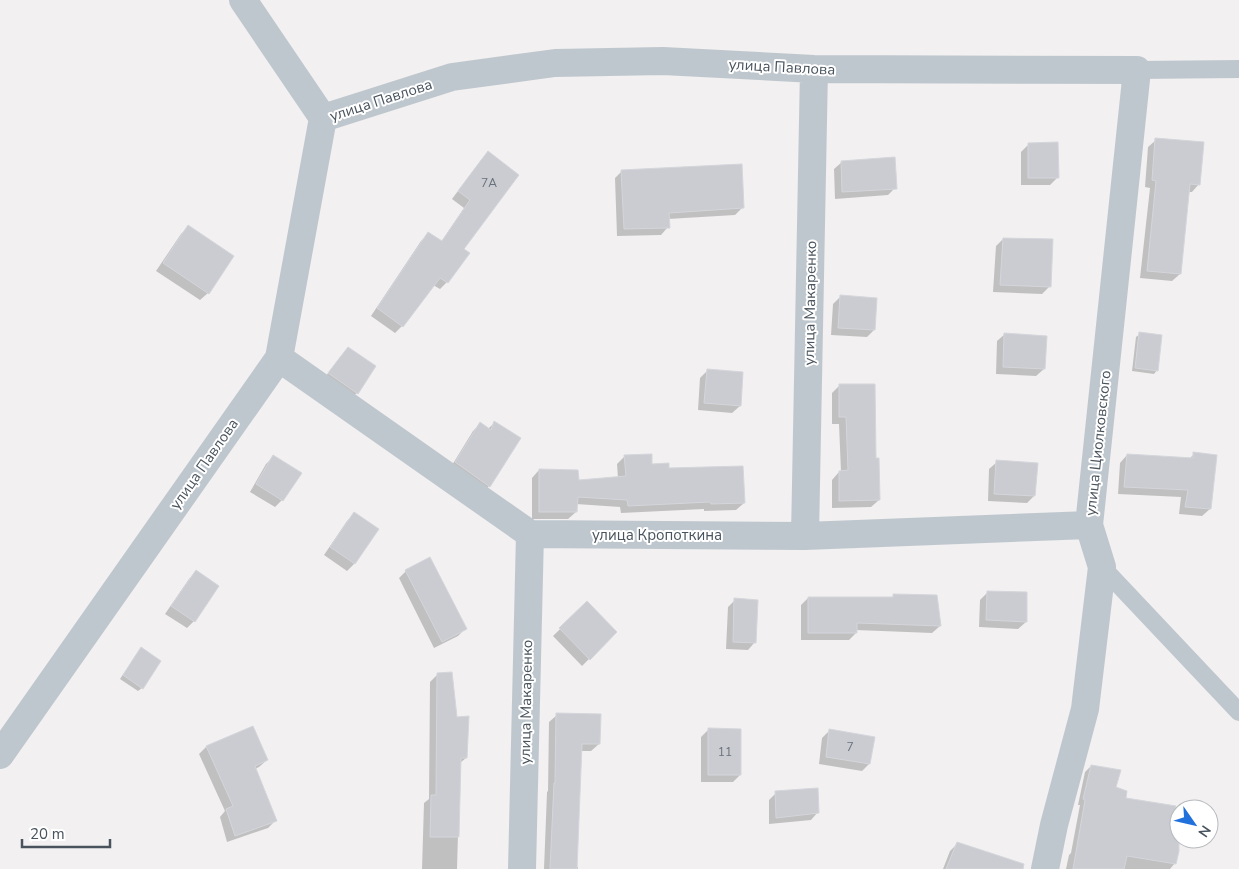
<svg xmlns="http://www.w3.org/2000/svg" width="1239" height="869" viewBox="0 0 1239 869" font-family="'Nunito Sans',sans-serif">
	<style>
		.shadow { fill: #0003 }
		.building { fill: #caccd2; stroke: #d4d6db }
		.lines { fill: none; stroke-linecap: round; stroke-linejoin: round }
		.lane { stroke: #bfc7ce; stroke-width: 18 }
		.street { stroke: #bfc7ce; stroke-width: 28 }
		.labels { text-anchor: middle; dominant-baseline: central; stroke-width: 4; stroke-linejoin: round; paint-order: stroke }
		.number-label { font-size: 12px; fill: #69717a }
		.street-label { font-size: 15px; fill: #49535d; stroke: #fff }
	</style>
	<rect width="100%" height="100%" fill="#f2f0f0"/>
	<!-- shadow -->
	<path class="shadow" d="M1156,140L1199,184L1192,192H1188L1180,274L1172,281L1140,278L1150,188L1145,187L1148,147Z
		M1029,144L1057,178L1050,185H1021V152Z
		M488,153L463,249L447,282L440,289L433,285L402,326L395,333L371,316L421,241L429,234L441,242L464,208L452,199L481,160Z
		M842,162L895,188L888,195L835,199L834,169Z
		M622,171L742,208L735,215L668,219V227L661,235L617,236L615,178Z
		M189,226L208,293L200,300L156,271L181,234Z
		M1003,239L1049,287L1042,294L993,292L996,246Z
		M840,297L874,330L867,337L831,335L833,304Z
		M1005,334L1044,369L1036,376L996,374L997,341Z
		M1140,334L1157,370L1154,374L1132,371L1136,337Z
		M341,356L374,367L357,393L349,400L322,381Z
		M708,370L740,406L732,413L698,410L700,378Z
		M840,385L875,459L879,500L871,507L832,508V480L839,472H841L839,424H832V393Z
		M494,423L489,486L482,494L449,470L473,431L480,424L488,429Z
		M1194,454L1210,509L1202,516L1179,514L1181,497L1118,494L1120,463L1127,455L1189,459Z
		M625,456L668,469L744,503L736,510L704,511V509L621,513L620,507L576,504V512L568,519H532V478L539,470L577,481L618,478L617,464Z
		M273,457L282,500L275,507L250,492L266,464Z
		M997,462L1034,496L1027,503L988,501L989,469Z
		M354,514L377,530L354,564L347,571L324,555L347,521Z
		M406,571L465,629L458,636L434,648L399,578Z
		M196,572L194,621L187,628L165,614L189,579Z
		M988,592L1026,622L1018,629L979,627L980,600Z
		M894,595L940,626L932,633L856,630V633L849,640H801V605L808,598H891Z
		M735,600L755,642L748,650L726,649L728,607Z
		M587,603L616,632L582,666L553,636Z
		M138,652L142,688L138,691L120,679Z
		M438,674L456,718L466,758L460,763L457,869H422L424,803L429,799L430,682Z
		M557,715L599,744L591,751H581L576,867H578V869H544L547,792L548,791L549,722Z
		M252,727L267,760L259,767L255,769L275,821L268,828L227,842L220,817L225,811L199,754L206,747Z
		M708,730L740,775L733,782H701V737Z
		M829,731L869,764L862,771L819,764L822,738Z
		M1091,766L1125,799L1169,833L1179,835V839H1180L1175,863L1170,869H1066L1069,855L1071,853L1080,805H1078L1085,772Z
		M776,793L818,812L811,820L769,824V800Z
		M957,844L994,869H943L950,851Z"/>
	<!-- building -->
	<path class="building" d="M1155,138L1204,142L1200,185L1190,184L1181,274L1147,271L1156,181L1152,180Z
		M1058,142L1059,178H1028V143Z
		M488,151L519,175L464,249L470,253L448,283L440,278L403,327L377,308L428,232L442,241L470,200L458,191Z
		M895,157L897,189L842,192L841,161Z
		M742,164L744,208L669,213L670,228L624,229L621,170Z
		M188,225L234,256L209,294L163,263Z
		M1003,238L1053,239L1051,287L1000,285Z
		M840,295L877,298L875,330L838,328Z
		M1139,332L1162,335L1158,371L1135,368Z
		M1004,333L1047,336L1045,369L1003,367Z
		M348,347L376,366L358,394L328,373Z
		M707,369L743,372L741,406L704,403Z
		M839,384H875L876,458H879L880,500L839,501V471L848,470L846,417H839Z
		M494,421L521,438L490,487L455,462L480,422L491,430Z
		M1193,452L1217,455L1211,509L1185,507L1188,490L1124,487L1127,454L1193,458Z
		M652,454V464L669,463V468L743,466L745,503L711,504L710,502L628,506L627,500L578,497L577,512H539V469L578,470L579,480L626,476L624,455Z
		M273,455L302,473L283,501L256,484Z
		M996,460L1038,463L1035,496L994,494Z
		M354,512L379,529L355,564L330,547Z
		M430,557L467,629L442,642L405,570Z
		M196,570L219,586L195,622L171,606Z
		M987,591L1027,592V622L986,620Z
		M893,594L937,595L941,626L857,623V633H808V597H893Z
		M734,598L758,600L756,643L733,642Z
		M587,601L617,632L590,660L559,628Z
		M141,647L161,661L143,689L123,675Z
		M452,672L457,717L469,716L467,758H461L459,837H430L431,795H436L437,673Z
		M556,713L601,714L600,744H582L577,869H550L554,783H555Z
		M253,726L268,760L255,766L277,821L235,836L226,809L233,806L206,746Z
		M708,728L741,729V775H708Z
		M829,729L875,737L870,764L826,757Z
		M1091,765L1121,770L1116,787L1127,791L1126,798L1176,806L1171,832L1179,834V851L1176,864L1127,856L1124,869H1073L1085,800L1083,799Z
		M818,788L819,813L776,818L775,791Z
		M957,842L1024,864L1023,869H946Z"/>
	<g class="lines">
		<!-- lane -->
		<path class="lane" d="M1137,70L1239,69
			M1102,567L1239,712"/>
		<!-- street -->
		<path class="street" d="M243,0L323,118
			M279,358L530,534L805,536L1089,525
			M805,536L814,69
			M0,755L279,358L323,118L452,77L555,63L663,61L814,69L1137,70L1089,525L1102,567L1085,709L1054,825L1045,869
			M522,869L530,534"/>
	</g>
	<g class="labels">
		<!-- number labels -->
		<g class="number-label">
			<text x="489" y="183">7А</text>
			<text x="850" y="747">7</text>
			<text x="725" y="752">11</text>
		</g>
		<!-- street labels -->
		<g class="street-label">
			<text transform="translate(782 67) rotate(3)">улица Павлова</text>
			<text transform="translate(381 100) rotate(-18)">улица Павлова</text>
			<text transform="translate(810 303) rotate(-89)">улица Макаренко</text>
			<text transform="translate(1098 443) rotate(-84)">улица Циолковского</text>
			<text transform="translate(204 464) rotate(-55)">улица Павлова</text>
			<text x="657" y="535">улица Кропоткина</text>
			<text transform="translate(526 702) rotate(-89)">улица Макаренко</text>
		</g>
	</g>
	<!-- north arrow -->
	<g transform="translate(1194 824) rotate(124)"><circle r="24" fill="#ffffff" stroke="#b6babe"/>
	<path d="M0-4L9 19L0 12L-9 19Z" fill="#2071dc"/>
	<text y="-8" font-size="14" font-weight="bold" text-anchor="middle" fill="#49535d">N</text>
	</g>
	<!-- scale -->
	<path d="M22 839v8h88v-8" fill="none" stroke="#49535d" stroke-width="2.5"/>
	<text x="30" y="839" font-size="15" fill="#49535d" stroke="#ffffff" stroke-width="4" paint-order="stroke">20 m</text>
</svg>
